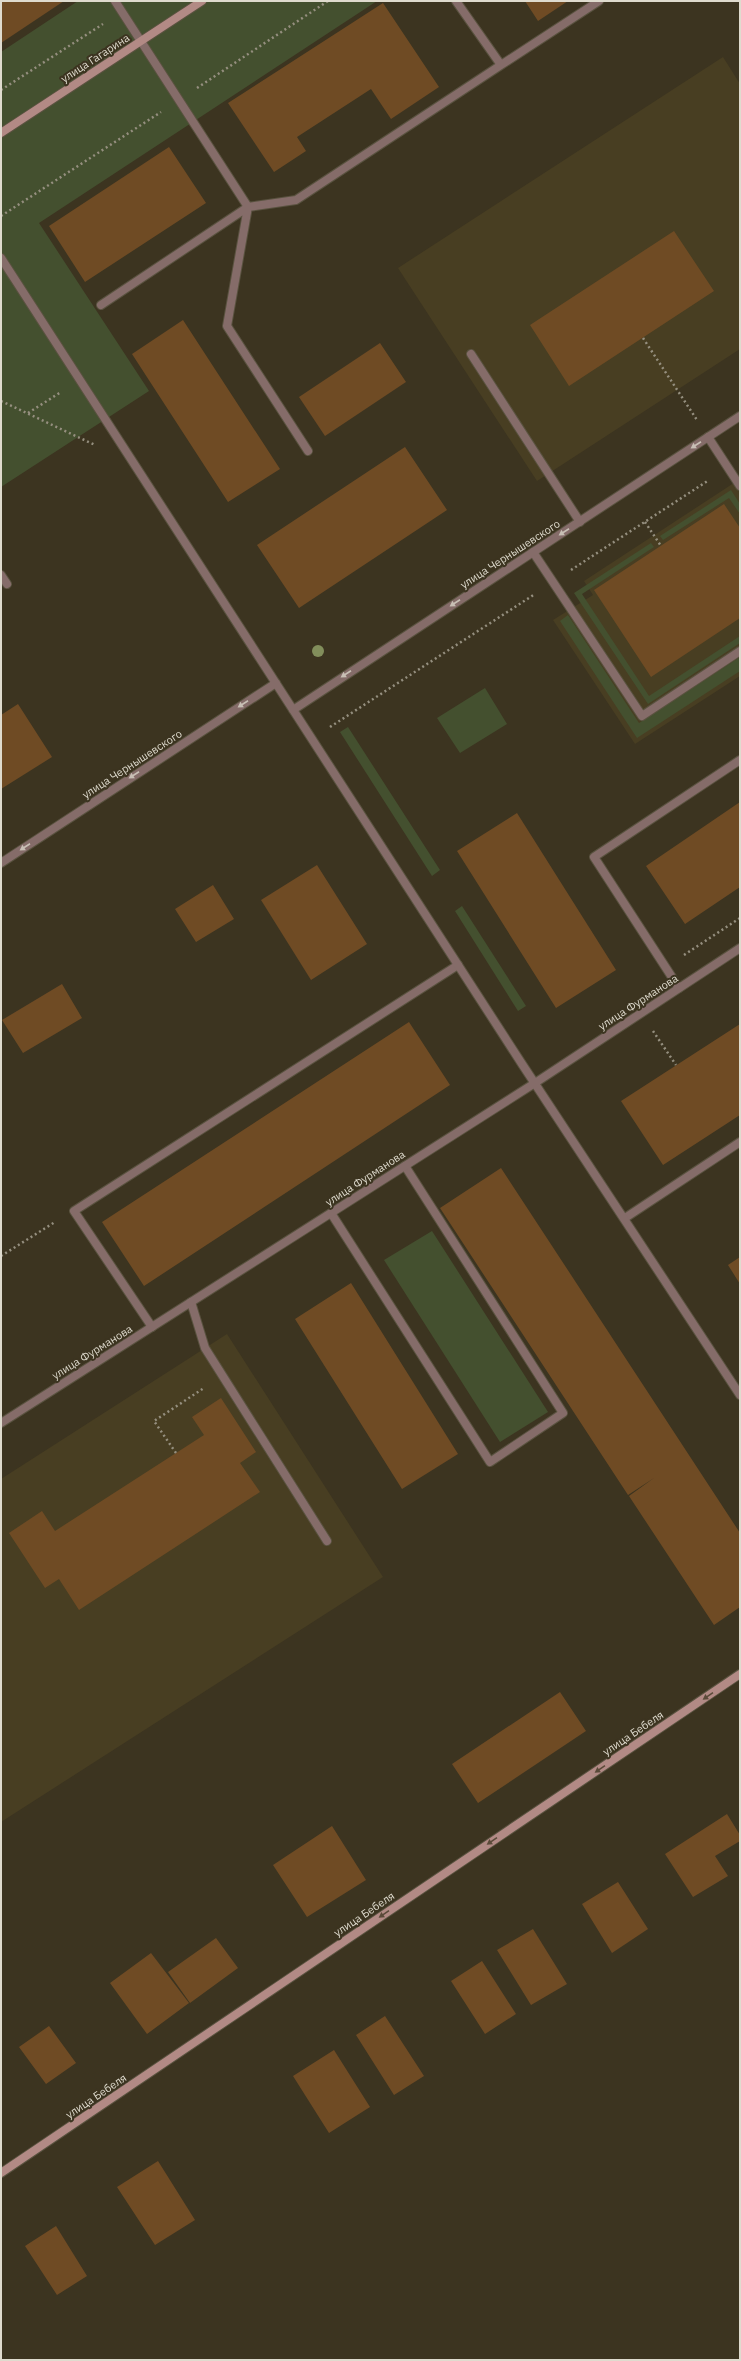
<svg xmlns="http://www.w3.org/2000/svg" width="741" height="2361" viewBox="0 0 741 2361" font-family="'IBM Plex Sans',sans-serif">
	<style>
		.built { fill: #483e22 }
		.green { fill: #44502f }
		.building { fill: #6f4b24 }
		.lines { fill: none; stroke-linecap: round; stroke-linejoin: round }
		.lane-casing { stroke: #59523f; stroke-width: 10 }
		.street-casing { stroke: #59523f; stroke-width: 10 }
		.secondary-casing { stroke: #59523f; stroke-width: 10 }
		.path { stroke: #958f7f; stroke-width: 2.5; stroke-dasharray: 2 3; stroke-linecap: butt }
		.lane { stroke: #856c69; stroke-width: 8 }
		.street { stroke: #856c69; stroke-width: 8 }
		.secondary { stroke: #b28a85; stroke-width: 8 }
		.tree { fill: #828e5b }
		.oneway { fill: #c8bfb5 }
		.oneway2 { fill: #5a4a39 }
		.labels { text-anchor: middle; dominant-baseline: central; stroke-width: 4; stroke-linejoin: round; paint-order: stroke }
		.street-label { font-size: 11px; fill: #dfdbce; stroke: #3c3420 }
	</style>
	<rect width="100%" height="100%" fill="#3c3420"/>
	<!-- built -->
	<path class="built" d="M723,57L740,84V349L537,481L398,268Z
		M740,479V676L635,744L553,620L593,595L584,581Z
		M227,1334L383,1577L1,1822V1479Z"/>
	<!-- green -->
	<path class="green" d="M78,1H377L39,223L149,391L1,487V52Z
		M731,490L740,504V514L729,498L663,540L660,536Z
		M651,543L654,547L582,594L649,696L740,636V643L648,704L574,593Z
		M568,615L639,723L740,657V671L637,738L560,621Z
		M485,688L507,724L460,753L437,718Z
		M348,727L440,870L432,876L340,732Z
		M462,906L526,1006L518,1011L455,911Z
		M432,1231L548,1412L500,1442L384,1260Z"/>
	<!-- building -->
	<path class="building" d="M1,1H64L1,43Z
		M525,1H568L538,21Z
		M383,3L439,87L391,119L371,89L297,137L306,151L274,172L228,103Z
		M169,147L206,203L85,282L49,226Z
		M674,231L714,291L569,386L530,325Z
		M183,320L280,469L228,502L132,354Z
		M380,343L406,382L325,436L299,397Z
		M405,447L447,510L299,608L257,545Z
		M724,504L740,528V618L651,677L594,590Z
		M18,704L52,757L1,789V715Z
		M740,802V887L685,924L646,866Z
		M517,813L616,970L556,1008L457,851Z
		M317,865L367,944L311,980L261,900Z
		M213,885L234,919L196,942L175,909Z
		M62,984L82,1018L23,1053L2,1020Z
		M409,1022L450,1085L144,1286L102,1222Z
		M740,1024V1115L663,1165L621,1101Z
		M501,1168L740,1533V1607L714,1625L629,1496L654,1478L628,1495L440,1208Z
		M740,1257V1284L728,1265Z
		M351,1283L458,1454L402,1489L295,1319Z
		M221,1398L256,1452L240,1463L260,1492L79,1610L59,1579L45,1588L9,1533L42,1511L55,1531L204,1435L192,1417Z
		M560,1692L586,1731L478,1803L452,1764Z
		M727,1814L740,1835V1841L715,1856L728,1876L693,1897L665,1854Z
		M332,1826L366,1880L307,1917L273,1865Z
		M618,1882L648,1929L612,1953L582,1904Z
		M533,1929L567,1984L531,2005L497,1950Z
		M216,1938L238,1968L190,2003L168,1972Z
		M151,1953L189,2003L147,2034L110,1983Z
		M482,1961L516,2014L485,2034L451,1981Z
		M385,2016L424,2076L394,2095L356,2035Z
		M49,2026L76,2063L46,2084L19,2047Z
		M334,2050L370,2107L329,2133L293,2076Z
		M158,2161L195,2220L155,2245L117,2187Z
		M56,2226L87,2276L57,2295L25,2246Z"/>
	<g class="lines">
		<defs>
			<path id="lane" d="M115,1L248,207L227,326L308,451
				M456,1L501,65L599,1
				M101,305L248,207L296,200L501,65
				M471,354L580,522
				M708,437L740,486
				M533,552L642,716L740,651
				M1,575L7,584
				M679,988L594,857L740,760
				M331,1213L490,1462L563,1413L405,1166
				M625,1218L740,1142
				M191,1302L205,1348L327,1541
				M152,1327L74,1211L458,965"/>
			<path id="street" d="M1,258L522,1064L740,1395
				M293,710L740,416
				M1,863L276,683
				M1,1423L535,1083L740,948"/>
			<path id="secondary" d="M1,133L202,1
				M1,2173L740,1674"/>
		</defs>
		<!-- lane casing -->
		<use href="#lane" class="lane-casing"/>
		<!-- street casing -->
		<use href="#street" class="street-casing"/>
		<!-- secondary casing -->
		<use href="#secondary" class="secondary-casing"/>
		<!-- path -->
		<path class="path" d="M197,88L328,1
			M1,90L103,24
			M1,216L161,112
			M643,338L697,420
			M1,401L95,445
			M28,413L61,392
			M645,522L661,546
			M571,570L709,480
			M330,727L535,594
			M684,955L740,918
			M653,1031L676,1065
			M1,1256L55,1222
			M176,1453L154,1421L204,1388"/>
		<!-- lane -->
		<use href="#lane" class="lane"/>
		<!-- street -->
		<use href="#street" class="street"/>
		<!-- secondary -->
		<use href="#secondary" class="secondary"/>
	</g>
	<!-- trees -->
	<circle class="tree" cx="318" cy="651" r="6"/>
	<!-- one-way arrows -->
	<defs><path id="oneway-solid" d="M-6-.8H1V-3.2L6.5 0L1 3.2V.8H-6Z"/></defs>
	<g class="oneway">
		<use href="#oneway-solid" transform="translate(696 445) rotate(147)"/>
		<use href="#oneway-solid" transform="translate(564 532) rotate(147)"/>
		<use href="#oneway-solid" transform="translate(455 603) rotate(147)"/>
		<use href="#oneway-solid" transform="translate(346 674) rotate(147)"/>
		<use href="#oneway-solid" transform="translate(243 704) rotate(147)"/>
		<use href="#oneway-solid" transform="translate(134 775) rotate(147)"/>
		<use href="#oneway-solid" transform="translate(25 847) rotate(147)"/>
	</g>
	<g class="oneway2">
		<use href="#oneway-solid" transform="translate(708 1696) rotate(146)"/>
		<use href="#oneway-solid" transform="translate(600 1769) rotate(146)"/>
		<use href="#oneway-solid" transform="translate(492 1841) rotate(146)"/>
		<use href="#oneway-solid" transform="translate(384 1914) rotate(146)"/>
	</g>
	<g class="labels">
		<!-- street labels -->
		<g class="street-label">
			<text transform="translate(95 58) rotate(-33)">улица Гагарина</text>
			<text transform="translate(510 554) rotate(-33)">улица Чернышевского</text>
			<text transform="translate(132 764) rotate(-33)">улица Чернышевского</text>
			<text transform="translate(638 1002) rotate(-33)">улица Фурманова</text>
			<text transform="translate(365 1178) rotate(-33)">улица Фурманова</text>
			<text transform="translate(92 1352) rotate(-32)">улица Фурманова</text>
			<text transform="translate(633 1733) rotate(-34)">улица Бебеля</text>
			<text transform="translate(364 1914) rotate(-34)">улица Бебеля</text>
			<text transform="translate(96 2096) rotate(-34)">улица Бебеля</text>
		</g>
	</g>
	<!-- border -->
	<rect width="741" height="2361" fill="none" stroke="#dfdbce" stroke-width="4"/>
</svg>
